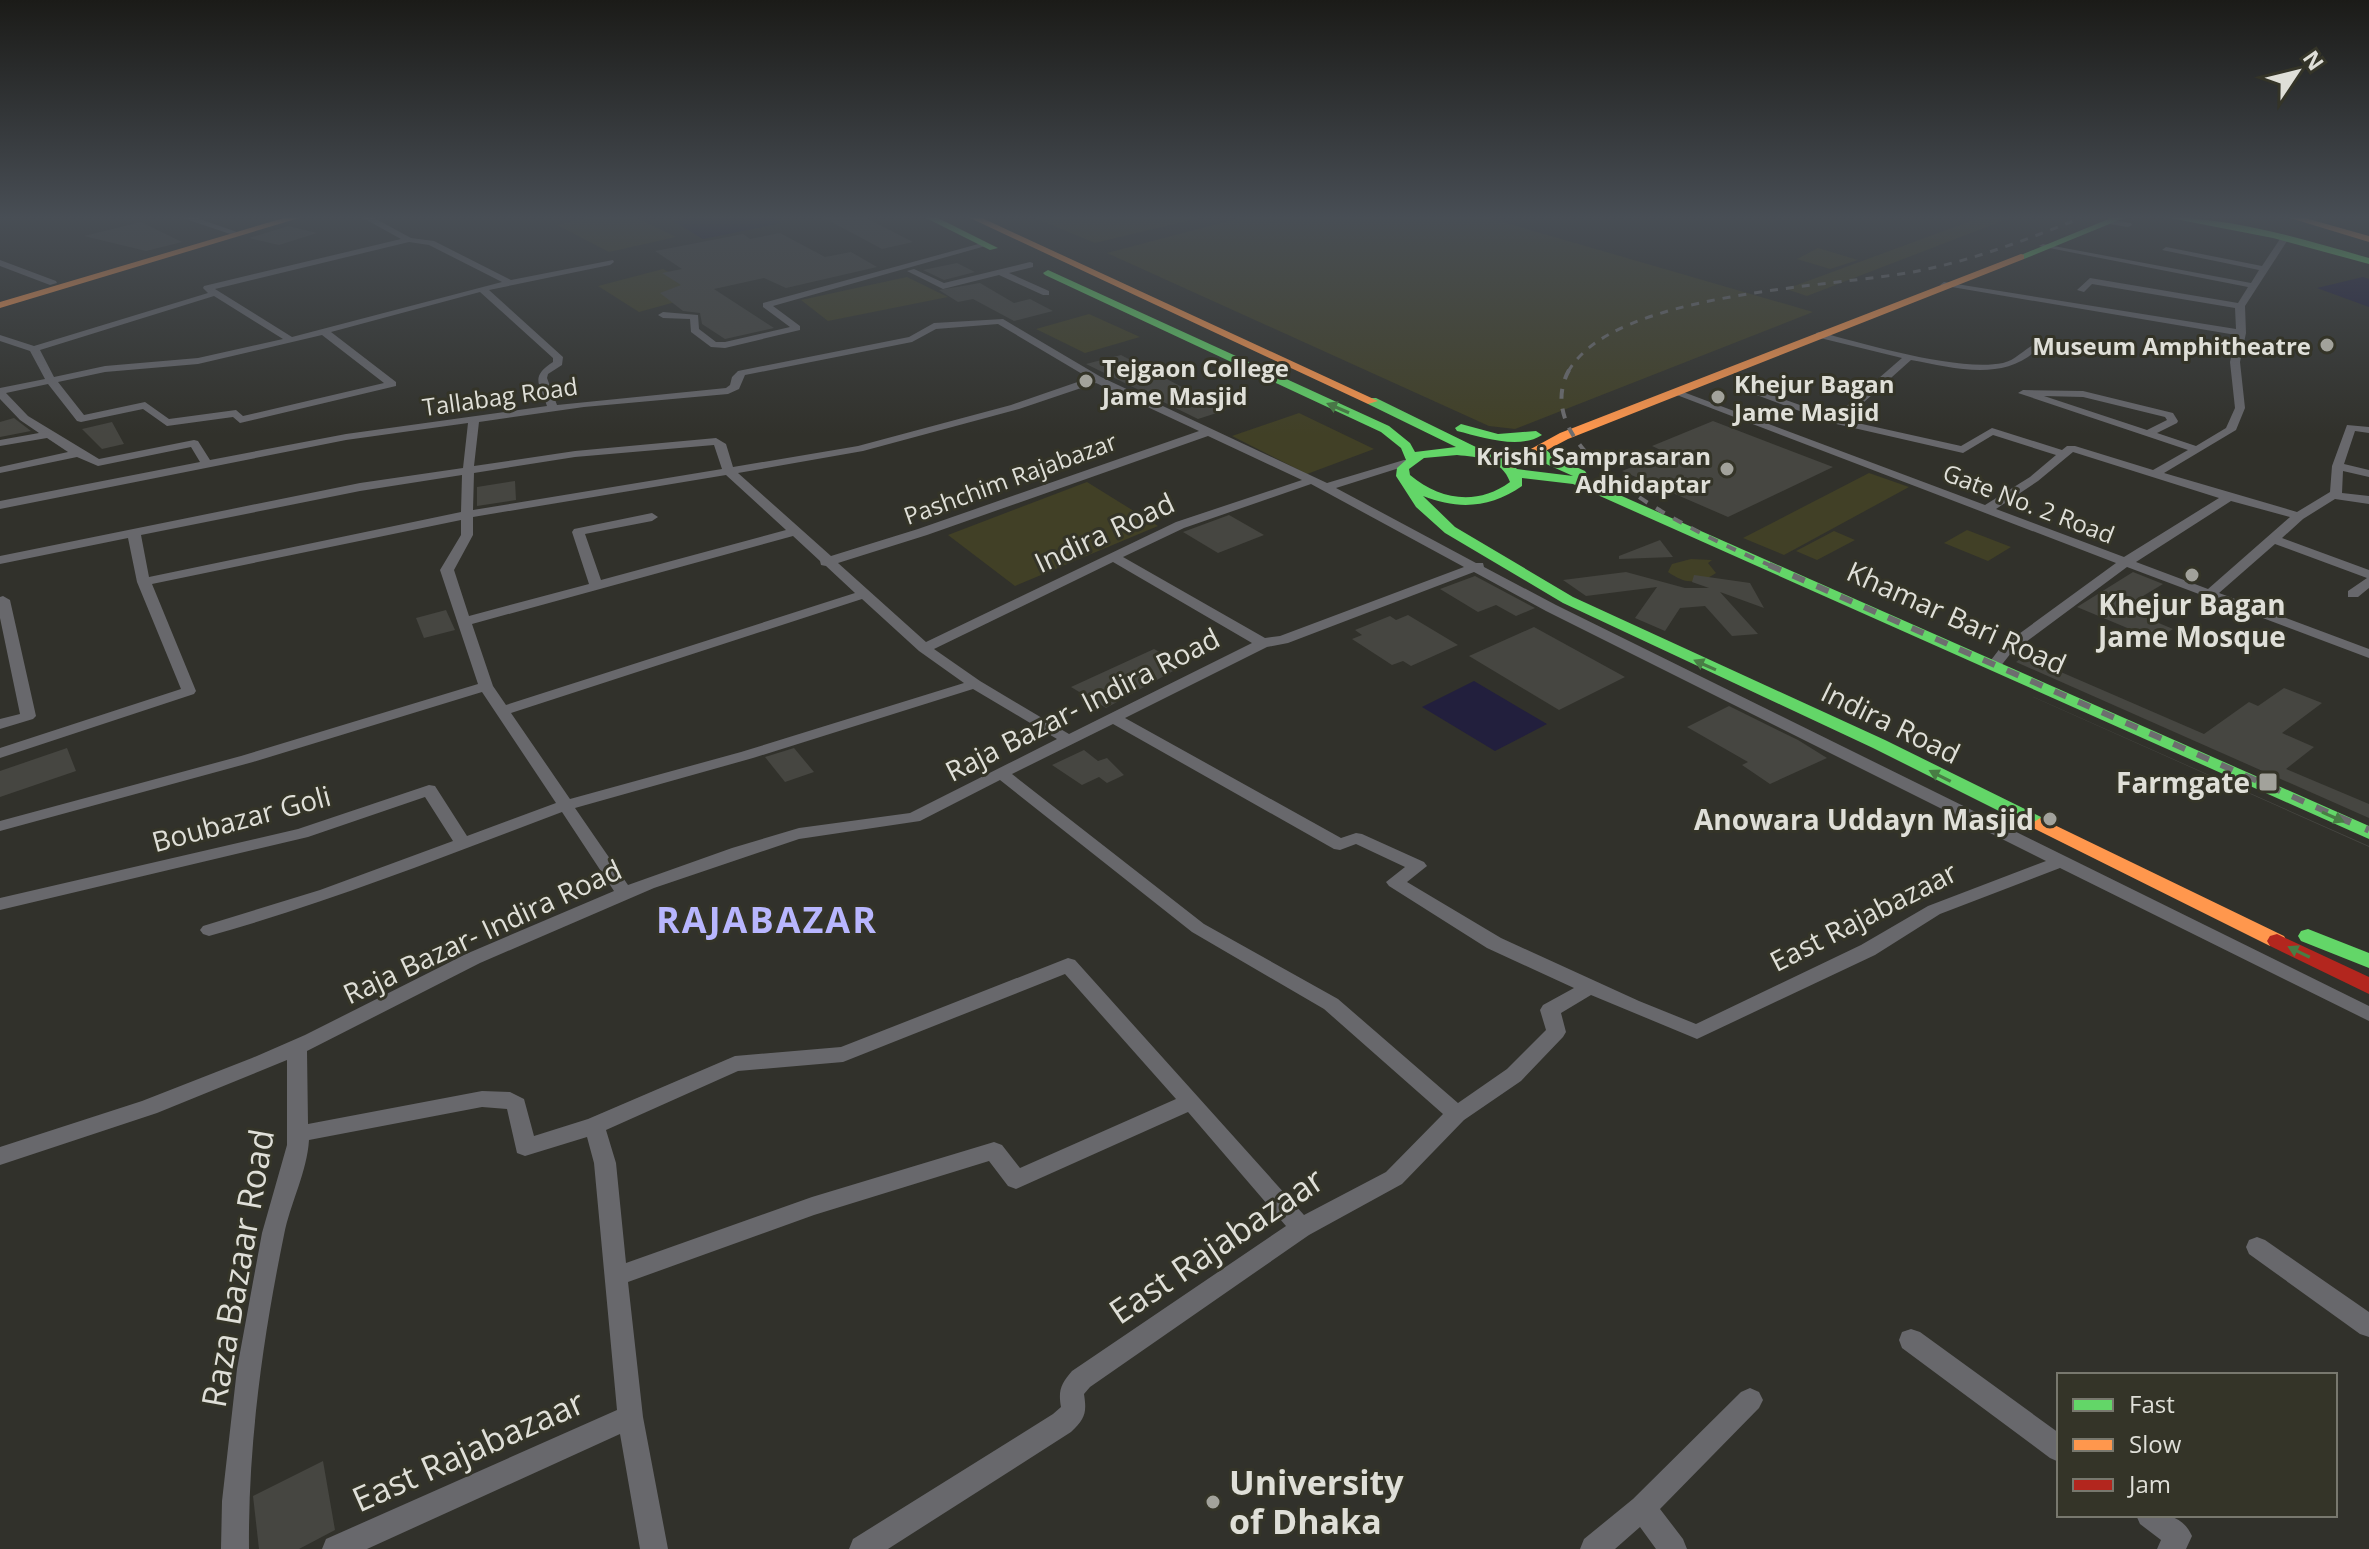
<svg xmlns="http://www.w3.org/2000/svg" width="2369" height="1549" font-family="'Open Sans',sans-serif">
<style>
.green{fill:#414026}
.water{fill:#221f3d}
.building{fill:#464641}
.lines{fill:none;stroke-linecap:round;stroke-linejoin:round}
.street{fill:#68686c;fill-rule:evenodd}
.fast{fill:#63d668;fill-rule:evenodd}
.slow{fill:#ff974d;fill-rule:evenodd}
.jam{fill:#b3261e;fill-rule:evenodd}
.rail-far3{stroke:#6d6d6f;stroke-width:3;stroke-dasharray:8 8;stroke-linecap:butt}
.rail-far2{stroke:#6d6d6f;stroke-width:4;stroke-dasharray:10 10;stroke-linecap:butt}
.rail-far1{stroke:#6d6d6f;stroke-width:6;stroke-dasharray:13 13;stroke-linecap:butt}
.rail{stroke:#6d6d6f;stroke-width:7;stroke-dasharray:16 16;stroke-linecap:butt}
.oneway{fill:#497d45}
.poi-dot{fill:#a2a29b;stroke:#343428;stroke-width:3}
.labels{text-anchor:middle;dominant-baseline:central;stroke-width:6;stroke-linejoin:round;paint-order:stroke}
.far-poi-label{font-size:24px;font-weight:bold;fill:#dfdfd8;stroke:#343428;text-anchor:end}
.far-street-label{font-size:24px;fill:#dfdfd8;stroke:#343428}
.street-label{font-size:28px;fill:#dfdfd8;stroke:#343428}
.poi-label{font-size:28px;font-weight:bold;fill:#dfdfd8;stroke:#343428;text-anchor:end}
.near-street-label{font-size:34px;fill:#dfdfd8;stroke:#343428}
.near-poi-label{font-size:34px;font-weight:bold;fill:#dfdfd8;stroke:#343428;text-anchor:start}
.district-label{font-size:36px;font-weight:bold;letter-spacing:2px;fill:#b8b6fe;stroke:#343428}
</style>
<rect width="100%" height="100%" fill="#31312b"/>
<path class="green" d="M586,218H637L676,237L609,252L557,225Z
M1035,218H1199L1095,243Z
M1240,218H1489L1813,312L1515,429L1489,426L1107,253Z
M1979,218H2010L1807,296L1786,289Z
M1818,248L1858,260L1830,269L1797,259Z
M663,269L708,293L639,312L598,286Z
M907,277L948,297L828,321L801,300Z
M1089,314L1140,337L1085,353L1036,329Z
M1299,413L1374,449L1307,474L1232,436Z
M1869,473L1909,487L1784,555L1743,538Z
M1087,482L1158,526L1015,586L948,535Z
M1967,530L2011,547L1988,561L1944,543Z
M1834,531L1855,540L1817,560L1796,551Z
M1691,559L1712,560L1708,563L1716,573C1698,585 1685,584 1668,572L1672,564Z"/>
<path class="water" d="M687,218H774L782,223L703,239L673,221Z
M2363,277L2369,279V307L2317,288Z
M1474,681L1547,724L1495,751L1422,707Z"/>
<path class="building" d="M824,218H866L913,242L882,249Z
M141,222L182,242L146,251L84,236Z
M288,226L317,233L279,245L249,238Z
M780,233L825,257L851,252L877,267L786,288L764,278L714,289L774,328L725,339L702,324L700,313L683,311L660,293L681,285L662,273L682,269L655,251L743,234L750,239Z
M957,263L975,272L944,280L923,270Z
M980,283L1014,303L1030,299L1053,311L1014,321L973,299L958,302L939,290Z
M1121,355L1226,410L1198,419L1086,364Z
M14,418L31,431L0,437V422Z
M1713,421L1833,467L1728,517L1622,471L1667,453L1652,446Z
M112,422L124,444L102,449L82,429Z
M515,481L516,500L477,506V487Z
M1229,515L1264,535L1218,553L1183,532Z
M1660,540L1673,557L1619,559V556Z
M1626,572L1685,588H1709L1692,582L1694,575L1750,583L1764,608L1720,592L1758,634L1732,636L1705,606L1680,608L1665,631L1635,618L1657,587L1586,596L1563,580Z
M2133,572L2163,584L2123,608L2173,629L2156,640L2077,607Z
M1475,576L1535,608L1516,616L1496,605L1478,612L1440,589Z
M446,610L455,630L424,638L416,618Z
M1408,615L1458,645L1411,666L1403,661L1392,665L1352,639L1362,635L1355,630L1390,616L1396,620Z
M1534,627L1625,677L1559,710L1469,656Z
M1154,649L1184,665L1106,708L1071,687Z
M2024,656L2204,734L2249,702L2258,706L2284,688L2322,703L2282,733L2314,747L2286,769L2369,804V818L2016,662Z
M1993,679L2369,846V847Z
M1729,706L1798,740L1827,758L1770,784L1742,765L1748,762L1687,727Z
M67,748L76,771L0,797V771Z
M794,748L814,772L785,782L765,757Z
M1084,750L1098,761L1107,758L1124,775L1107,783L1099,777L1082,785L1052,765Z
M323,1461L335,1530L299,1549H259L253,1496Z"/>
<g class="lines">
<path class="street" d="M183,218H197L237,232L230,234Z
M363,218H374L411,238L434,241L511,280L613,260L614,262L610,265L489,290L563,357L562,365L548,374L547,378L557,405L726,388L730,385L732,377L738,371L909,337L934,323L1003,319L1101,377L1327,483L1404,460H1412V464L1336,488L1476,563H1483L1484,567L1556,605L2369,1006V1021L2060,868L1940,914L1875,955L1697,1039L1591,995L1561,1013L1566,1032L1563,1037L1521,1081L1464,1120L1402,1184L1309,1235L1090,1387L1084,1394C1087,1413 1085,1419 1071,1432L888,1549H849L853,1539L1053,1414L1061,1407C1058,1390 1061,1384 1072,1371L1286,1226L1188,1112L1016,1189L1008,1186L989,1161L814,1215L628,1282L643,1417L668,1549H640L620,1434L367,1549H322L326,1539L617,1410L594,1163L587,1137L525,1156L517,1153L507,1109L482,1107L309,1140C307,1172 290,1204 284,1235C263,1337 248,1444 249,1549H221L222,1501L237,1369L262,1233L287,1145V1060L157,1113L0,1165V1147L142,1101L252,1058L305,1035L466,954L614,891L562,812C445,856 330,902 209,936L203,934L200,930L203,926L320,890L453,841L425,797L308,837L0,910V898L298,829L429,785L435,786L467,836L556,803L482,692L253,762L0,831V821L241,756L478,684L440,570L461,535V520L152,584L196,691L194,694L0,758V748L181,689L137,582L128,538L0,564V556L360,483L463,468L468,423L346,440L0,509V501L200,462L191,447L98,466L77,457L0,473V467L68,452L47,438L0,446V440L39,433L20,420L0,399V388L45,379L30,351L0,341V335L34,346L208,293L203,288L204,286L401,239ZM409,242L429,245L502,282L292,337L215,289ZM480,292L553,358V362C530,377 539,383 547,406L346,434L210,460L198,441L194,440L99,459L28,416L6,393L48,384L77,421L81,422L143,409L167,426L233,417L240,423L396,386V382L331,332ZM214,296L283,339L198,358L105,366L54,377L40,350ZM998,324L1089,378L1011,405L858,446L733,467L726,444L716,438L575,451L474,466L479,422L584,407L728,394L739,389L745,375L912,342L936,329ZM322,335L384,383L243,416L236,410L169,419L145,402L84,415L58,382L105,372L198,364ZM1096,383L1199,431L918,529L831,556L738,473L863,451L1019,409ZM1208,436L1302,480L1176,522L926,642L838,563L927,535ZM714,445L722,469L473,510L474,473L575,457ZM462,475L461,512L149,577L141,535L360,491ZM726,475L786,530L601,580L585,534L652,521L658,517L652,513L574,529L572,532L589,584L469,616L454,570L473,535V517ZM1311,484L1464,567L1280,636L1265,638L1123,557L1184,528ZM793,536L820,561L821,565L826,566L855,593L506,705L493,686L472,624ZM1113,562L1252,643L1069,734L980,681L934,649ZM1474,572L1546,611L2046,861L1928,906L1861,945L1696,1024L1639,1001L1501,938L1407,882L1427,866L1424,862L1362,834L1356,833L1341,838L1125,718L1267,647L1288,643ZM862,599L919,651L964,683L741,752L570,799L511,713ZM973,689L1057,739L910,813L799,828L732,848L628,885L575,808L753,758ZM1113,724L1334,849L1340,850L1356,844L1405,867L1386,882L1389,886L1487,948L1574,988L1543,1005L1540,1010L1546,1030L1507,1069L1458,1103L1338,999L1204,924L1012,774ZM1000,780L1192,932L1324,1009L1443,1114L1386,1172L1304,1215L1075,960L1068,958L841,1047L735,1056L588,1119L534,1136L524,1099L510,1092L482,1091L308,1124L307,1051L480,963L654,888L799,839L920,821ZM1065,974L1176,1099L1020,1168L1002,1145L994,1142L812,1197L626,1263L616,1163L606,1130L738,1071L843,1062Z
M2112,220L2131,223L2132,225L2128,227L2109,224Z
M2282,236L2289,238L2245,306L2246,333L2240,362L2245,408L2236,430L2164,473L2297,512L2330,492L2332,466L2347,425L2369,427V433L2355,431L2344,464L2369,470V477L2343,471L2342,493L2369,496V504L2335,499L2303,519L2282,538L2369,570V588L2358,597H2348V591L2367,578L2275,544L2219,593L2369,649V658L2127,567L2011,653L2000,667H1990L1988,664L2001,647L2116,563L1669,392L1678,390L1985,505L2030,477L2056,455L1993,435L1963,453L1832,423L1754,394L1763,392L1834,417L1902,358L1816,337V333L1819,332C1866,344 1958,372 2003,363C2016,360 2024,349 2035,344L2040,347C2005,383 1955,368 1911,360L1844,420L1961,446L1992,428L2062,450L2067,446H2075L2153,470L2188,450L2018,393L2023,390L2083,391L2173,413L2178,421L2177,423L2157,433L2196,446L2226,428L2235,408L2230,362L2236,335L1940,285L1944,282L2236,329L2235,308L2092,284L2084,292L2077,290L2090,278L2238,303L2248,287L2039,246L2043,244L2251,283L2259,270L2162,250L2166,247L2262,266ZM2044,396L2083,397L2165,417L2167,420L2147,430ZM2073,452L2219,498L2124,557L1996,509L2038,481ZM2231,501L2290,517L2208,589L2136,562Z
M982,243L989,245L773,306L800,326V330L725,348L711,347L691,332L690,319L663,318L658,315L663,312L698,315L699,329L716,342H725L790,327L763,307V303Z
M0,260L56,281L57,283L50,285L0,266Z
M1030,262L1033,263V267L1009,273L1049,291V295H1043L999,275L943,289L907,271L914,269L944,283Z
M3,596L10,600L36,716L33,719L0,729V719L20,714L0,618V597Z
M2257,1237L2265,1240L2369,1312V1337L2360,1334L2249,1254L2246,1247L2249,1240Z
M1911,1329L1920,1332L2059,1433V1462L2050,1458L1902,1348L1899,1340L1902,1332Z
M1750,1388L1759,1392L1763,1400L1759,1408L1660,1509L1683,1539L1687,1549H1656L1640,1527L1615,1549H1580L1584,1539L1633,1499L1741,1392Z
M2136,1515C2158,1515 2181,1511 2192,1536L2186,1549H2157L2161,1540L2140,1524Z"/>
<path class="fast" d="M926,218H938L998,248L990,250Z
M2111,218H2124L2024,259L2016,257Z
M2170,218C2237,218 2304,240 2369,258V264L2273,238Z
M1048,270L1389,426L1410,443L1415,452L1456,447L1368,404V398H1376L1482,450L1506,459L1517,469L1573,476L1544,463L1532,449L1542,446L1554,457L1585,471L1587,474L1581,478L2369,826V839L1573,484L1522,478V486C1491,508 1458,510 1423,496L1455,527L1573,597L1885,740L2047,820L2049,824L2047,828H2033L1873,748L1563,603L1445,533L1416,507L1396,476L1397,468L1406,460L1401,448L1381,432L1045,275L1043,273ZM1457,455C1478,457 1502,459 1510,482C1477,506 1440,500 1410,475L1409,469L1424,458Z
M1461,424L1498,434L1536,431L1542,435C1519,450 1482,437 1457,431L1455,428Z
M2308,929L2369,953V968L2301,941L2298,936L2301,931Z"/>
<path class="slow" d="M284,218H299L0,308V302Z
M970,218H982L1378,401L1368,404Z
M2290,218H2305L2369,236V242Z
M2021,254L2024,255V259L1568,439L1513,468L1502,465L1560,433Z
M2040,818L2284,936L2287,941L2284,946H2270L2033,828L2031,824Z"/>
<path class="jam" d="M2277,934L2369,977V994L2270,946L2267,941L2270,936Z"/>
<path class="rail-far3" d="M1568,372C1613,291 1831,288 1918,271C1974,260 2028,239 2081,218"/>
<path class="rail-far2" d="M1569,370C1521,458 1716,542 1774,567"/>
<path class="rail-far1" d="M1769,565L2341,818"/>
<path class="rail" d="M2336,816L2369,830"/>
</g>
<defs><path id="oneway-solid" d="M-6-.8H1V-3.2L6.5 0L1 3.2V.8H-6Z" transform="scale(2)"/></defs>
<g class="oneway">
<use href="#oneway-solid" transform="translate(1338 408) rotate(-157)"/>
<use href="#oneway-solid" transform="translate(1705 665) rotate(-156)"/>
<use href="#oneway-solid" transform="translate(1940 776) rotate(-153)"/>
<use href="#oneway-solid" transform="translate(2333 817) rotate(24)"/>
<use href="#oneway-solid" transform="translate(2299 952) rotate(-154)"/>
</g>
<linearGradient id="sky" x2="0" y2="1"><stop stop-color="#1b1b18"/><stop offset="0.5" stop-color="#484e55"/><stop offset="1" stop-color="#484e55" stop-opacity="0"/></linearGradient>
<rect width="2369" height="435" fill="url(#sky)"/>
<g class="poi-dot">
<circle cx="2327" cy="345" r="8"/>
<circle cx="1086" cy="381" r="8"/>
<circle cx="1718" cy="397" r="8"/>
<circle cx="1727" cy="469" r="8"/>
<circle cx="2192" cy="575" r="8"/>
<rect x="2258" y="772" width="20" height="20" rx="4"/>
<circle cx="2050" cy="819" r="8"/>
<circle cx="1213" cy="1502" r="8"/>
</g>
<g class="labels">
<g class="far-poi-label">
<text x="2311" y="345">Museum Amphitheatre</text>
<text x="1102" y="367" text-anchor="start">Tejgaon College<tspan x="1102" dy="28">Jame Masjid</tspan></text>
<text x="1734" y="383" text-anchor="start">Khejur Bagan<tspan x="1734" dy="28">Jame Masjid</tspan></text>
<text x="1711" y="455">Krishi Samprasaran<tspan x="1711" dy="28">Adhidaptar</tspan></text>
</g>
<g class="far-street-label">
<text transform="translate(500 396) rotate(-8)">Tallabag Road</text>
<text transform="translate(1010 478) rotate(-20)">Pashchim Rajabazar</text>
<text transform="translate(2029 503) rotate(21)">Gate No. 2 Road</text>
</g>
<g class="street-label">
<text transform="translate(1104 532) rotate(-25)">Indira Road</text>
<text transform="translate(1957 617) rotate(24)">Khamar Bari Road</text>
<text transform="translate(1082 704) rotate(-27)">Raja Bazar- Indira Road</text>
<text transform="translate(1891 722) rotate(26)">Indira Road</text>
<text transform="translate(241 818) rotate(-15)">Boubazar Goli</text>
<text transform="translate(1863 916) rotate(-27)">East Rajabazaar</text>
<text transform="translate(482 931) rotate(-25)">Raja Bazar- Indira Road</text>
</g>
<g class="poi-label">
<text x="2192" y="604" text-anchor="middle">Khejur Bagan<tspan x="2192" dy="32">Jame Mosque</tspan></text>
<text x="2250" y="782">Farmgate</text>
<text x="2034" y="819">Anowara Uddayn Masjid</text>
</g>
<g class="near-street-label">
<text transform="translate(1216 1245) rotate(-34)">East Rajabazaar</text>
<text transform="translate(237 1268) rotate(-80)">Raza Bazaar Road</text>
<text transform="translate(468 1450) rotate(-24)">East Rajabazaar</text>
</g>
<g class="near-poi-label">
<text x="1229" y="1482">University<tspan x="1229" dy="39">of Dhaka</tspan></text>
</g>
<g class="district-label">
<text x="767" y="919">RAJABAZAR</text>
</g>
</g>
<rect x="2057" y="1373" width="280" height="144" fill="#343428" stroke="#78786e" stroke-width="2"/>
<rect x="2073" y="1399" width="40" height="12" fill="#63d668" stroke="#78786e" stroke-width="2"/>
<text x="2129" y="1413" font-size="24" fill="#dfdfd8">Fast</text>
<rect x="2073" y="1439" width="40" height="12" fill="#ff974d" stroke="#78786e" stroke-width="2"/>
<text x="2129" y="1453" font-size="24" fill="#dfdfd8">Slow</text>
<rect x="2073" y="1479" width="40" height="12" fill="#b3261e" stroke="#78786e" stroke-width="2"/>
<text x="2129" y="1493" font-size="24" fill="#dfdfd8">Jam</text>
<g transform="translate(2297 72) rotate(55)" stroke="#343428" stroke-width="6" paint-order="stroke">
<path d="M0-6L14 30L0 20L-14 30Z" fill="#dfdfd8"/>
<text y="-12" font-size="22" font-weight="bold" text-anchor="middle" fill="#dfdfd8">N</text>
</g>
</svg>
